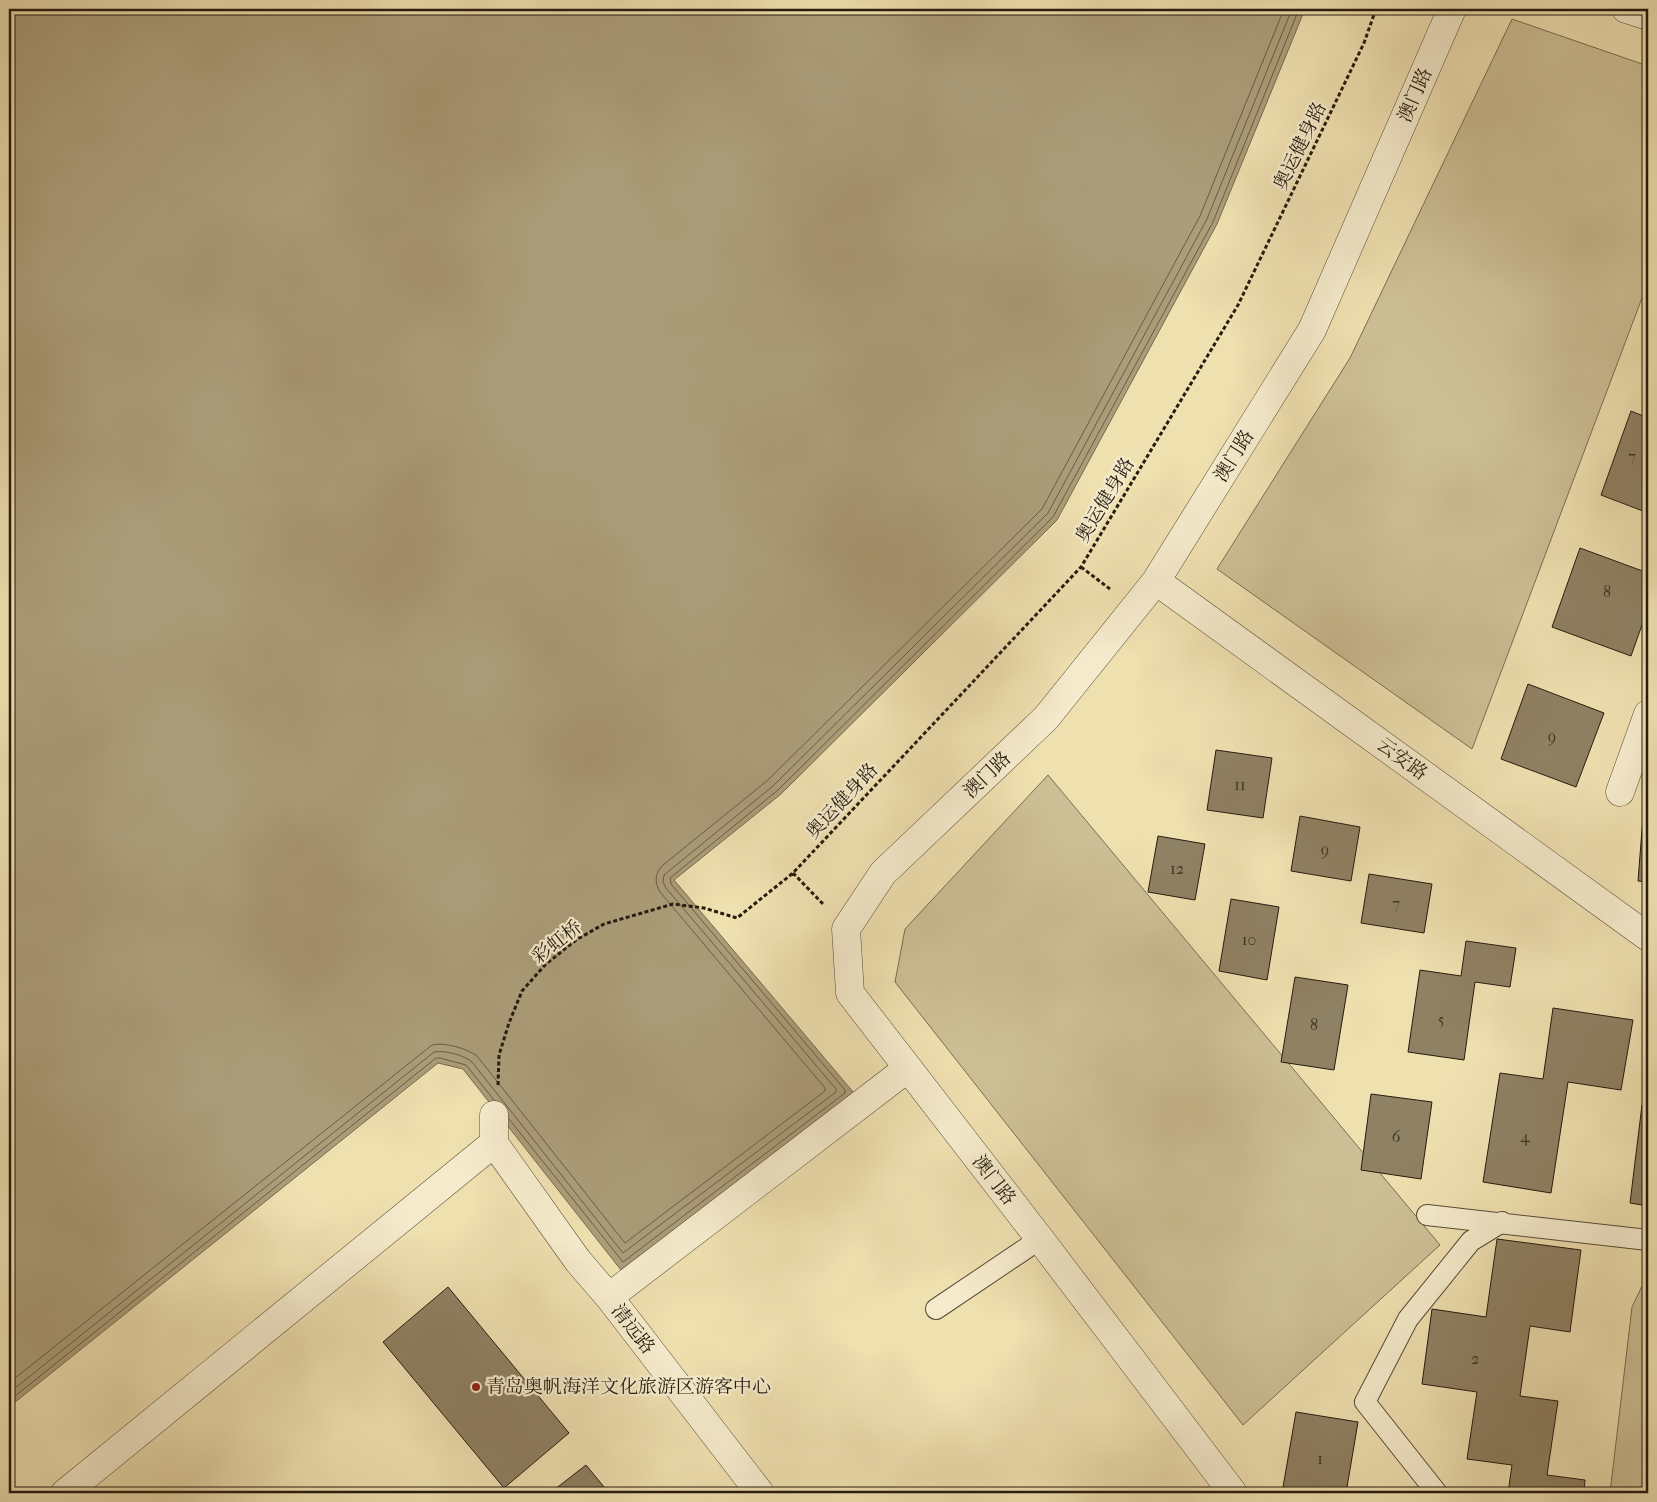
<svg xmlns="http://www.w3.org/2000/svg" width="1657" height="1502" font-family="'IM FELL French Canon','Noto Serif SC',serif">
<style>
.green{fill:#cdbf95;stroke:#7a6d52}
.water{fill:#ab9d79;stroke:#76694f}
.lines{fill:none;stroke-linecap:round;stroke-linejoin:round}
.shore{stroke:#685c44;stroke-width:1}
.building{fill:#8f8163;stroke:#261b0f}
.lane-casing{stroke:#584c37;stroke-width:22}
.street-casing{stroke:#584c37;stroke-width:29}
.path{stroke:#261b0f;stroke-width:3;stroke-dasharray:4 2.5;stroke-linecap:butt}
.lane{stroke:#f5ebcc;stroke-width:20}
.street{stroke:#f5ebcc;stroke-width:28}
.poi-dot{fill:#8f2418;stroke:#f5ebcc;stroke-width:2}
.labels{text-anchor:middle;dominant-baseline:central;stroke-width:4.5;stroke-linejoin:round;paint-order:stroke}
.number-label{font-size:16px;fill:#403424}
.street-label{font-size:19px;fill:#261b0f;stroke:#f5ebcc}
.poi-label{font-size:19px;fill:#261b0f;stroke:#f5ebcc;text-anchor:start}
</style>
<rect width="100%" height="100%" fill="#efe0b0"/>
<filter id="stains"><feTurbulence type="fractalNoise" baseFrequency=".004" numOctaves="4"/><feColorMatrix values="0 0 0 0 .2 0 0 0 0 .09 0 0 0 0 .02 0 0 0 .5 -.17"/></filter>
<radialGradient id="worn" r=".72"><stop offset=".6" stop-color="#630" stop-opacity="0"/><stop offset="1" stop-color="#630" stop-opacity=".3"/></radialGradient>
<path class="green" d="M1512,19L1648,66V282L1472,749L1217,569L1350,358Z
M1048,775L1440,1245L1243,1425L895,982L905,929Z
M1648,1281V1493H1610L1632,1307L1642,1286Z"/>
<path class="water" d="M9,9H1305L1217,224L1057,520L781,794L674,880L854,1093L621,1270L463,1069L438,1063L9,1407Z"/>
<g class="lines">
<path class="shore" d="M509,1119L623,1262L845,1093V1090L671,884L670,878L778,790L1053,517L1213,222L1299,9
M9,1383L432,1045C444,1042 466,1048 477,1056L625,1243L825,1091V1088L660,892C654,882 655,873 663,865L768,780L1042,509L1200,216L1284,9
M9,1393L434,1052C445,1050 464,1055 472,1062L623,1253L836,1092V1089L666,888L663,882L664,875L773,786L1048,513L1207,219L1292,9
M9,1401L436,1058H440L466,1065L494,1100"/>
</g>
<path class="building" d="M1631,411L1648,418V513L1601,495Z
M1580,548L1648,573V608L1631,656L1552,627Z
M1528,684L1604,713L1576,787L1501,759Z
M1216,750L1272,758L1263,818L1207,810Z
M1645,791L1648,792V882L1638,881Z
M1300,816L1360,827L1351,881L1291,871Z
M1158,836L1205,844L1195,900L1148,892Z
M1369,874L1432,884L1424,933L1361,923Z
M1231,899L1279,907L1267,980L1219,971Z
M1466,941L1516,948L1510,987L1475,982L1464,1060L1408,1052L1420,970L1461,976Z
M1295,977L1348,985L1334,1070L1281,1062Z
M1553,1008L1633,1020L1621,1090L1568,1082L1551,1193L1483,1182L1500,1073L1543,1079Z
M1371,1094L1432,1102L1421,1179L1361,1170Z
M1642,1105L1648,1106V1206L1630,1203Z
M1497,1239L1581,1250L1570,1332L1530,1326L1520,1396L1558,1401L1547,1475L1585,1480L1584,1493H1508L1512,1465L1467,1459L1477,1392L1422,1384L1432,1309L1486,1317Z
M448,1287L569,1433L504,1488L383,1342Z
M1296,1412L1358,1422L1346,1493H1282Z
M586,1465L609,1493H550Z"/>
<g class="lines">
<g class="lane-casing">
<path id="lane" d="M1427,1215L1648,1240
M936,1309L1040,1239
M1437,1493L1365,1402L1408,1319L1471,1241L1502,1222"/>
</g>
<g class="street-casing">
<path id="street" d="M1626,9L1648,16
M1156,581L1648,937
M1620,792L1648,714
M494,1143L578,1261L609,1297L760,1493
M609,1297L908,1068
M65,1493L494,1143V1115
M1233,1493L1040,1239L850,993L846,929L883,873L1046,718L1156,581L1312,330L1452,9"/>
</g>
<path class="path" d="M1081,567L1110,589
M793,873L824,905
M498,1085L499,1055L509,1023L522,991L545,965L576,940L604,924L673,904L704,908L737,918L793,873L1081,567L1238,305L1364,43L1376,9"/>
<use href="#lane" class="lane"/>
<use href="#street" class="street"/>
</g>
<circle class="poi-dot" cx="476" cy="1387" r="5"/>
<g class="labels">
<g class="number-label">
<text x="1632" y="456">7</text>
<text x="1607" y="591">8</text>
<text x="1552" y="736">9</text>
<text x="1240" y="784">11</text>
<text x="1325" y="849">9</text>
<text x="1177" y="868">12</text>
<text x="1396" y="903">7</text>
<text x="1249" y="939">10</text>
<text x="1441" y="1019">5</text>
<text x="1314" y="1024">8</text>
<text x="1396" y="1136">6</text>
<text x="1525" y="1136">4</text>
<text x="1475" y="1358">2</text>
<text x="1320" y="1458">1</text>
</g>
<g class="street-label">
<text transform="translate(1415 95) rotate(-66)">澳门路</text>
<text transform="translate(1300 146) rotate(-64)">奥运健身路</text>
<text transform="translate(1234 456) rotate(-58)">澳门路</text>
<text transform="translate(1105 500) rotate(-59)">奥运健身路</text>
<text transform="translate(1402 759) rotate(36)">云安路</text>
<text transform="translate(987 775) rotate(-44)">澳门路</text>
<text transform="translate(842 801) rotate(-47)">奥运健身路</text>
<text transform="translate(557 942) rotate(-38)">彩虹桥</text>
<text transform="translate(994 1180) rotate(52)">澳门路</text>
<text transform="translate(633 1329) rotate(52)">清远路</text>
</g>
<g class="poi-label">
<text x="486" y="1387">青岛奥帆海洋文化旅游区游客中心</text>
</g>
</g>
<rect width="1657" height="1502" fill="none" stroke="#efe0b0" stroke-width="30"/>
<rect x="10" y="10" width="1637" height="1482" fill="none" stroke="#261b0f" stroke-width="2.5"/>
<rect x="15" y="15" width="1627" height="1472" fill="none" stroke="#261b0f"/>
<rect width="100%" height="100%" filter="url(#stains)"/>
<rect width="100%" height="100%" fill="url(#worn)"/>
</svg>
